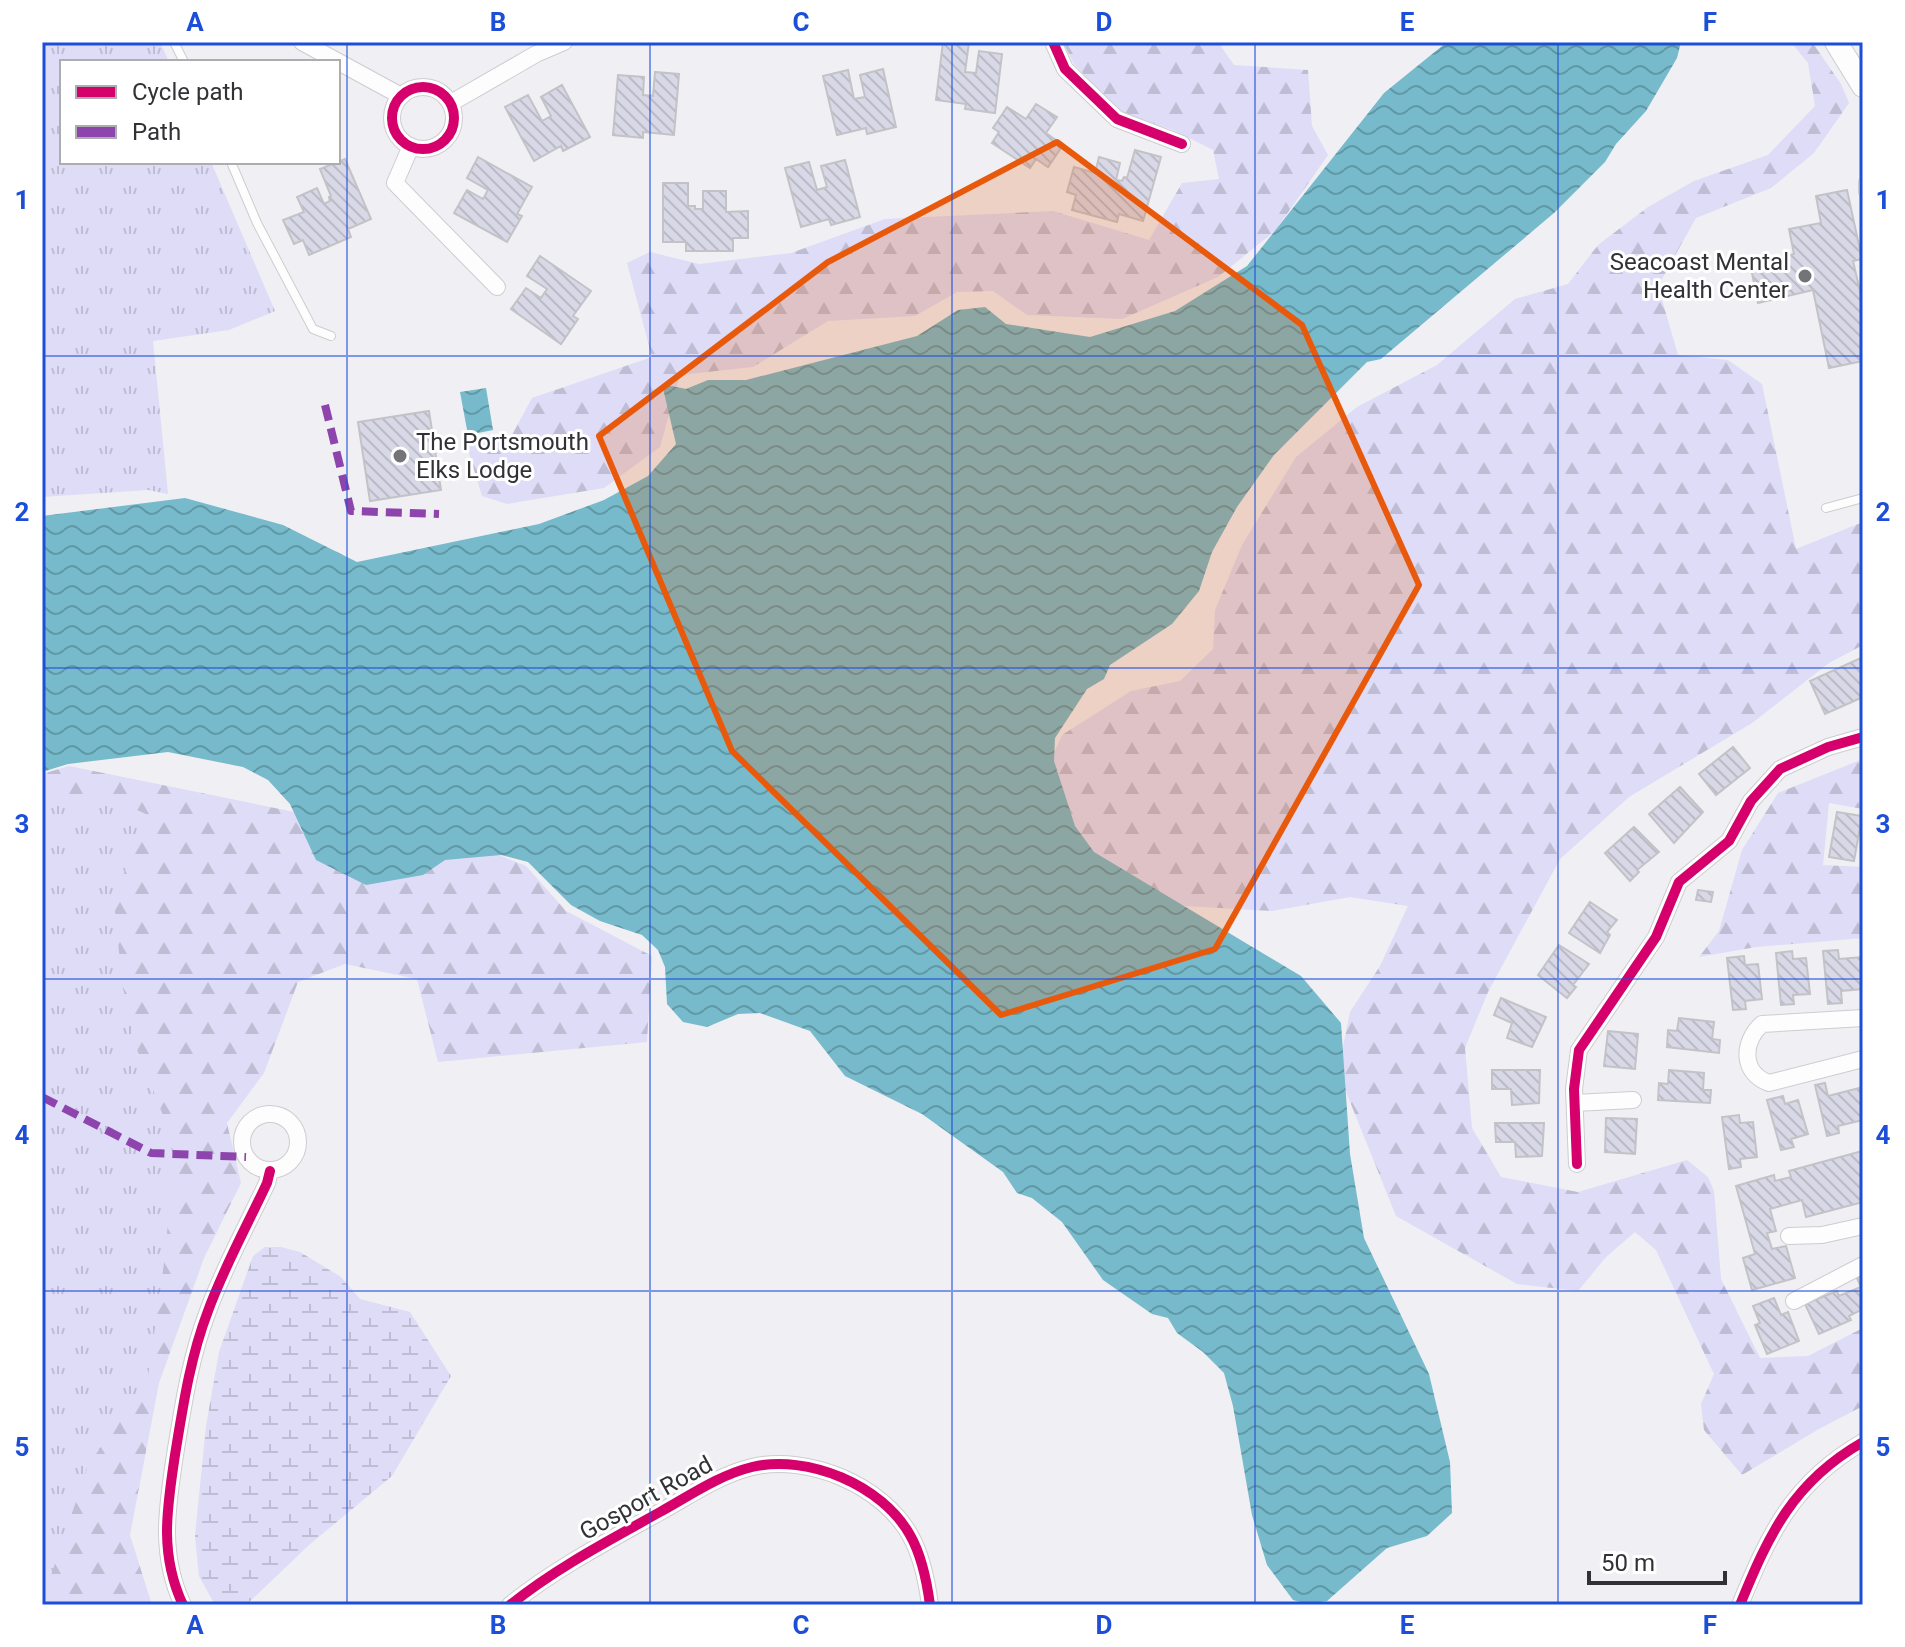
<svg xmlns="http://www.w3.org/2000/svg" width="1905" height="1647" font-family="Roboto,sans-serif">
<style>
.forest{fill:url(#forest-firs)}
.wetland{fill:url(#wetland-marsh)}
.park{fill:url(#park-tufts)}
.water{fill:url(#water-waves)}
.building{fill:url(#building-back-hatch);stroke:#c3c3c7;stroke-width:2}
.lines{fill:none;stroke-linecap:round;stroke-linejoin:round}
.lane-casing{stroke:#cdcdd1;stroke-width:10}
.street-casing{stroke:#cdcdd1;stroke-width:18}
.secondary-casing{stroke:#cdcdd1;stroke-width:24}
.lane{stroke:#fdfdfd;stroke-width:8}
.street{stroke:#fdfdfd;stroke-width:16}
.secondary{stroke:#fdfdfd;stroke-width:22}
.quiet{stroke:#8e44ad;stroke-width:8;stroke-dasharray:16 8;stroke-linecap:butt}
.cycleway-casing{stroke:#fff;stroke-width:15}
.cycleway{stroke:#d6006c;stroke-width:10}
.marked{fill:#e8590c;fill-opacity:0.2;stroke:#e8590c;stroke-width:6;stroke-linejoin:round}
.grid{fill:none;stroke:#1d4ed8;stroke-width:2;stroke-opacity:0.55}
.poi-dot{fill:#747478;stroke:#fff;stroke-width:3}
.labels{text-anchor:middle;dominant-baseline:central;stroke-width:6;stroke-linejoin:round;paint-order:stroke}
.poi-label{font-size:24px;fill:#323136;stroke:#fff;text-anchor:end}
.street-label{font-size:24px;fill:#323136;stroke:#fff}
.neatline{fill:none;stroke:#1d4ed8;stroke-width:3}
.grid-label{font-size:26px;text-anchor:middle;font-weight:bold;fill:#1d4ed8}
</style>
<defs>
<pattern id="forest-firs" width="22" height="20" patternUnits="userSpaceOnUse" patternTransform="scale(2)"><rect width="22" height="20" fill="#dedcf6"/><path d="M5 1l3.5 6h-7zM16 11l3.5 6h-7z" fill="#bfbdd4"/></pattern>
<pattern id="wetland-marsh" width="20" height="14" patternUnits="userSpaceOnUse" patternTransform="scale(2)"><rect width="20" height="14" fill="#dedcf6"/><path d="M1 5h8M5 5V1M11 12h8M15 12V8" fill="none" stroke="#bfbdd4"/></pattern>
<pattern id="park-tufts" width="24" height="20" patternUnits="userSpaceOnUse" patternTransform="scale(2)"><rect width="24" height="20" fill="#dedcf6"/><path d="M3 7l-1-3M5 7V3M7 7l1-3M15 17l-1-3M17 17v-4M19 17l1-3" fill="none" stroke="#bfbdd4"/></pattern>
<pattern id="water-waves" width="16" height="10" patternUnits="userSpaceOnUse" patternTransform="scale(2)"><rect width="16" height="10" fill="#76bacb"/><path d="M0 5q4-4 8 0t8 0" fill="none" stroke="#6198a6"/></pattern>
<pattern id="building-back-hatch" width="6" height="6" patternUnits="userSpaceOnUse" patternTransform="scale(2)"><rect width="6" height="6" fill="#d9d8e7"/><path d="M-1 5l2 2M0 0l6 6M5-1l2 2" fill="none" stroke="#bbbac7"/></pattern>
</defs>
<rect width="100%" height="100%" fill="#efeff4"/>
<path class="forest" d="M1063,42H1218L1234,65L1308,70L1312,126L1328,155L1275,231L1218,277L1122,319L1027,315L993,291L957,292L915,316L828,321L753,367L680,375L660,447L604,488L507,504L482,496L465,440L512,435L532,398L652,357L627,263L650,252L699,264L791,253L885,219L1053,211L1149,240L1182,183L1219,179L1213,150L1173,130L1120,112L1074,64Z
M1791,42H1812L1841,84L1849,103L1814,153L1771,188L1696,218L1658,286L1678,355L1728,360L1762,384L1796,549L1863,522V645L1829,663L1752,723L1629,797L1560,859L1488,992L1465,1048L1472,1128L1501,1177L1578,1192L1687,1160L1708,1177L1714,1191L1721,1279L1760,1358L1808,1356L1863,1328V1406L1817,1430L1742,1475L1704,1430L1701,1404L1714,1374L1656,1250L1635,1232L1606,1257L1578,1291L1517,1284L1396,1216L1338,1072L1350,1012L1380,966L1408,906L1350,897L1272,911L1185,906L1098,870L1045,773L1062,735L1131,691L1180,681L1213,649L1215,610L1242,545L1296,457L1357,407L1437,365L1515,299L1568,284L1598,245L1648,207L1694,181L1768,155L1815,106L1808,63Z
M1863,759V809L1829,803L1823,865L1863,867V938L1756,947L1699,957L1719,931L1742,850L1778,793Z
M69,766L491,852L526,866L566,911L652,956L647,1042L438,1062L417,979L345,964L298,982L264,1073L227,1123L241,1183L204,1258L159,1383L130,1535L152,1605H42V774Z"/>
<path class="wetland" d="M265,1247H281L300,1252L341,1277L360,1299L410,1312L451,1376L392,1476L309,1545L246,1605H215L199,1576L195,1536L206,1426L219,1352L253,1256Z"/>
<path class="park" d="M42,42H160L169,62H62V162H211L275,311L229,330L153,341L168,494L148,490L42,497Z
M42,786L78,797L115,800L148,815L137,834L118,893L115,911L122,983L136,1047L166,1123L174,1155L165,1256L148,1377L88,1466L42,1602Z"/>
<path class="water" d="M1447,42H1681L1677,58L1646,111L1616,144L1605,162L1554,213L1381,359L1367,362L1274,455L1237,507L1212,552L1199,591L1172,624L1110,665L1104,679L1087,689L1055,738L1054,761L1075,826L1094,852L1301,976L1341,1023L1350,1154L1364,1238L1429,1374L1450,1462L1452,1513L1427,1536L1387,1548L1327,1601L1307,1604L1293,1600L1267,1565L1252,1515L1233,1406L1224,1373L1203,1352L1177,1333L1168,1318L1152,1314L1103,1280L1062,1222L1032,1198L1017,1193L1003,1172L922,1114L845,1076L810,1031L760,1013L738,1014L707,1027L683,1022L667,1004L665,967L658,950L642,935L600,921L571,905L528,862L501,855L445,860L423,875L366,885L316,860L290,804L268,780L243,767L168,752L68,764L42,772V516L185,498L283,525L357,562L539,524L604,500L648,476L676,444L662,384L686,389L708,380H746L917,336L958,310L985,307L1006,324L1090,337L1175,311L1247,266L1384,93Z
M486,388L493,430L468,435L460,392Z"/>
<path class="building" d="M943,42H969L965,72L976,73L979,51L1002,54L995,113L965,109L966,104L936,100Z
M883,69L896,127L867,134L866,128L837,135L823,76L848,70L854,99L865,97L860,75Z
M655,72L679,74L674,135L643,132V138L613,135L618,75L644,77L643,95L653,96Z
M562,85L590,137L563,151L561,146L534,161L505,107L528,95L542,121L551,116L541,97Z
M1036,104L1057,117L1046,133L1063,145L1048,167L1036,159L1030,168L992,143L999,132L993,128L1007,107L1026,119Z
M1135,150L1161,157L1143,221L1119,214L1117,222L1072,210L1076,195L1067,192L1074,167L1095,173L1099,157L1120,163L1116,180L1122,181L1124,177L1127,178Z
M478,157L532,187L517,214L522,216L507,242L454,213L467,190L483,199L488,190L467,178Z
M345,159L371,219L348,229L351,237L309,255L303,240L294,244L283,220L304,212L297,197L317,188L324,204L330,201L329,197L331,196L320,169Z
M845,160L860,217L831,225L829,219L801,227L785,168L809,162L817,190L827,187L821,166Z
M663,183H688V206H695V209H703V191H726V212L748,211V238H733V251H686V242H663Z
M1847,190L1862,259L1853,261L1863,304V361L1829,368L1813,290L1758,303L1750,263L1794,254L1789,229L1821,223L1816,196Z
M540,256L591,291L573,316L578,319L561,344L511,309L526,288L541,298L547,289L527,276Z
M429,411L441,490L370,501L358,422Z
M1863,657V697L1825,714L1810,681Z
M1733,747L1750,768L1716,795L1699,774Z
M1680,787L1703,812L1674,843L1649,814Z
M1837,812L1862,816L1854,861L1829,857Z
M1634,827L1659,852L1637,870L1639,872L1630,881L1605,853Z
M1698,890L1713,892L1711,902L1696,900Z
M1590,902L1617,920L1607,932L1610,935L1600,953L1569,933Z
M1559,945L1589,964L1573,985L1576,987L1567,998L1538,975Z
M1838,950L1839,959L1863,957V989L1841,991L1842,1003L1828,1004L1823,951Z
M1792,951L1793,959L1806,958L1810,994L1793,995L1794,1004L1781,1005L1776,953Z
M1744,956L1745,965L1758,964L1762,999L1745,1001L1746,1009L1733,1010L1727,958Z
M1501,998L1546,1017L1532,1047L1507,1038L1512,1023L1494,1015Z
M1679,1018L1714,1022L1712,1039L1720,1040L1719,1053L1667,1047L1668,1030L1677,1031Z
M1608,1031L1638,1034L1635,1069L1604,1066Z
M1492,1070H1540L1539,1103L1512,1105L1511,1089H1492Z
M1669,1070L1704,1073L1703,1090H1711L1710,1103L1658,1100L1659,1083L1668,1084Z
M1825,1083L1828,1096L1863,1087V1120L1838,1126L1839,1133L1827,1136L1815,1085Z
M1783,1096L1785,1104L1798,1100L1808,1134L1791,1139L1794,1147L1781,1150L1767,1100Z
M1739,1115L1740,1123L1753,1122L1757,1157L1740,1159L1741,1167L1729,1169L1722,1117Z
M1606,1118L1637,1119L1635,1154L1605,1152Z
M1495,1123H1544L1542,1156L1516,1157L1515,1142H1496Z
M1862,1151L1863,1202L1806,1217L1802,1200L1770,1209L1776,1231L1767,1233L1772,1249L1786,1246L1795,1278L1752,1290L1743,1258L1755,1254L1736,1186L1774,1175L1775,1181L1791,1177L1789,1171Z
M1863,1275V1309L1849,1316L1851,1320L1819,1334L1805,1304L1837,1291L1839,1296L1861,1287L1857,1278Z
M1774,1298L1781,1315L1788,1312L1799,1341L1767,1354L1755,1325L1760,1323L1753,1306Z"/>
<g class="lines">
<g class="lane-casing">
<path id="lane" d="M174,42L184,62
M231,162L257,223L313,329L331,336
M1863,182V192
M1826,508L1863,498"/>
</g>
<g class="street-casing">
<path id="street" d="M302,42L401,96
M1053,42L1065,69L1117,119L1182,144
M392 118a31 31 0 1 1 62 0a31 31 0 1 1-62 0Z
M451,103L536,54L564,42
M411,146L395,183L497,287
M1863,1018L1762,1024C1742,1042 1741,1073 1769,1083L1863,1059
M1575,1103L1633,1100
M242 1142a28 28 0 1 1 56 0a28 28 0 1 1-56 0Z
M1577,1164L1574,1089L1579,1050L1656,937L1679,882L1729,841L1751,801L1780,769L1828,747L1863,737
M1789,1236L1822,1235L1863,1226
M1794,1301L1863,1265
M183,1605C159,1554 167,1508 175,1455C183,1406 190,1358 208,1311C224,1267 247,1226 267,1183L270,1171
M510,1605C556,1568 608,1541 660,1512C689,1496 719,1475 752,1467C808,1454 882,1485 910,1535C922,1556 927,1582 930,1605
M1740,1605C1769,1534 1793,1482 1863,1442"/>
</g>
<g class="secondary-casing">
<path id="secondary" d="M1836,42L1863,86"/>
</g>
<use href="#lane" class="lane"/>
<use href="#street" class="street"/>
<use href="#secondary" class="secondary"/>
<path class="quiet" d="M325,405L351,511L439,514
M42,1097L151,1153L246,1157"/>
<g class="cycleway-casing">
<path id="cycleway" d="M1053,42L1065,69L1117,119L1182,144
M392 118a31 31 0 1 1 62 0a31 31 0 1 1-62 0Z
M1577,1164L1574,1089L1579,1050L1656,937L1679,882L1729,841L1751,801L1780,769L1828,747L1863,737
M183,1605C159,1554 167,1508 175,1455C183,1406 190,1358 208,1311C224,1267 247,1226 267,1183L270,1171
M510,1605C556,1568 608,1541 660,1512C689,1496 719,1475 752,1467C808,1454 882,1485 910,1535C922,1556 927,1582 930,1605
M1740,1605C1769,1534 1793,1482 1863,1442"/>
</g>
<use href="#cycleway" class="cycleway"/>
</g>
<path class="marked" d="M1057,142L1302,325L1419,585L1215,949L1001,1015L732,751L599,436L828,262Z"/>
<path class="grid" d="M347,42V1605M650,42V1605M952,42V1605M1255,42V1605M1558,42V1605M42,356H1863M42,668H1863M42,979H1863M42,1291H1863"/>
<g class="poi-dot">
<circle cx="1805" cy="276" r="8"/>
<circle cx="400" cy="456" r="8"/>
</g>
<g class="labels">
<g class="poi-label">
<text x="1789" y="262">Seacoast Mental<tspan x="1789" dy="28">Health Center</tspan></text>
<text x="416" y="442" text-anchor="start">The Portsmouth<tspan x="416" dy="28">Elks Lodge</tspan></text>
</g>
<g class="street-label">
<text transform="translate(646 1498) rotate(-29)">Gosport Road</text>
</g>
</g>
<rect width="1905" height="1647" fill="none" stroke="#ffffff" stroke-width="88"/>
<rect x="60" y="60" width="280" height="104" fill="#ffffff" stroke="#adadaf" stroke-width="2"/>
<rect x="76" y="86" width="40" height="12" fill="#d6006c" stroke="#adadaf" stroke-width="2"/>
<text x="132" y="100" font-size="24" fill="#323136">Cycle path</text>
<rect x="76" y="126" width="40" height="12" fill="#8e44ad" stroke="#adadaf" stroke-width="2"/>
<text x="132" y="140" font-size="24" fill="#323136">Path</text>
<path d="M1589 1571v12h136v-12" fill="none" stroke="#323136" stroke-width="4"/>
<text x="1601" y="1571" font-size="24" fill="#323136" stroke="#ffffff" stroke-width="6" paint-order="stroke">50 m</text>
<rect x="44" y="44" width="1817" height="1559" class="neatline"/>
<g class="grid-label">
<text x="195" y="31">A</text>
<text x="498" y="31">B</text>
<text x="801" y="31">C</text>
<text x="1104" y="31">D</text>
<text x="1407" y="31">E</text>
<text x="1710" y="31">F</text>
<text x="22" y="209">1</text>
<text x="1883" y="209">1</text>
<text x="22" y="521">2</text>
<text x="1883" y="521">2</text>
<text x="22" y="833">3</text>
<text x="1883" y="833">3</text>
<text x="22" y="1144">4</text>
<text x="1883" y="1144">4</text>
<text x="22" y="1456">5</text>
<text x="1883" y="1456">5</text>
<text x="195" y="1634">A</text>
<text x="498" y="1634">B</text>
<text x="801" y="1634">C</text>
<text x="1104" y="1634">D</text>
<text x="1407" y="1634">E</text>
<text x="1710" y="1634">F</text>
</g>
</svg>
